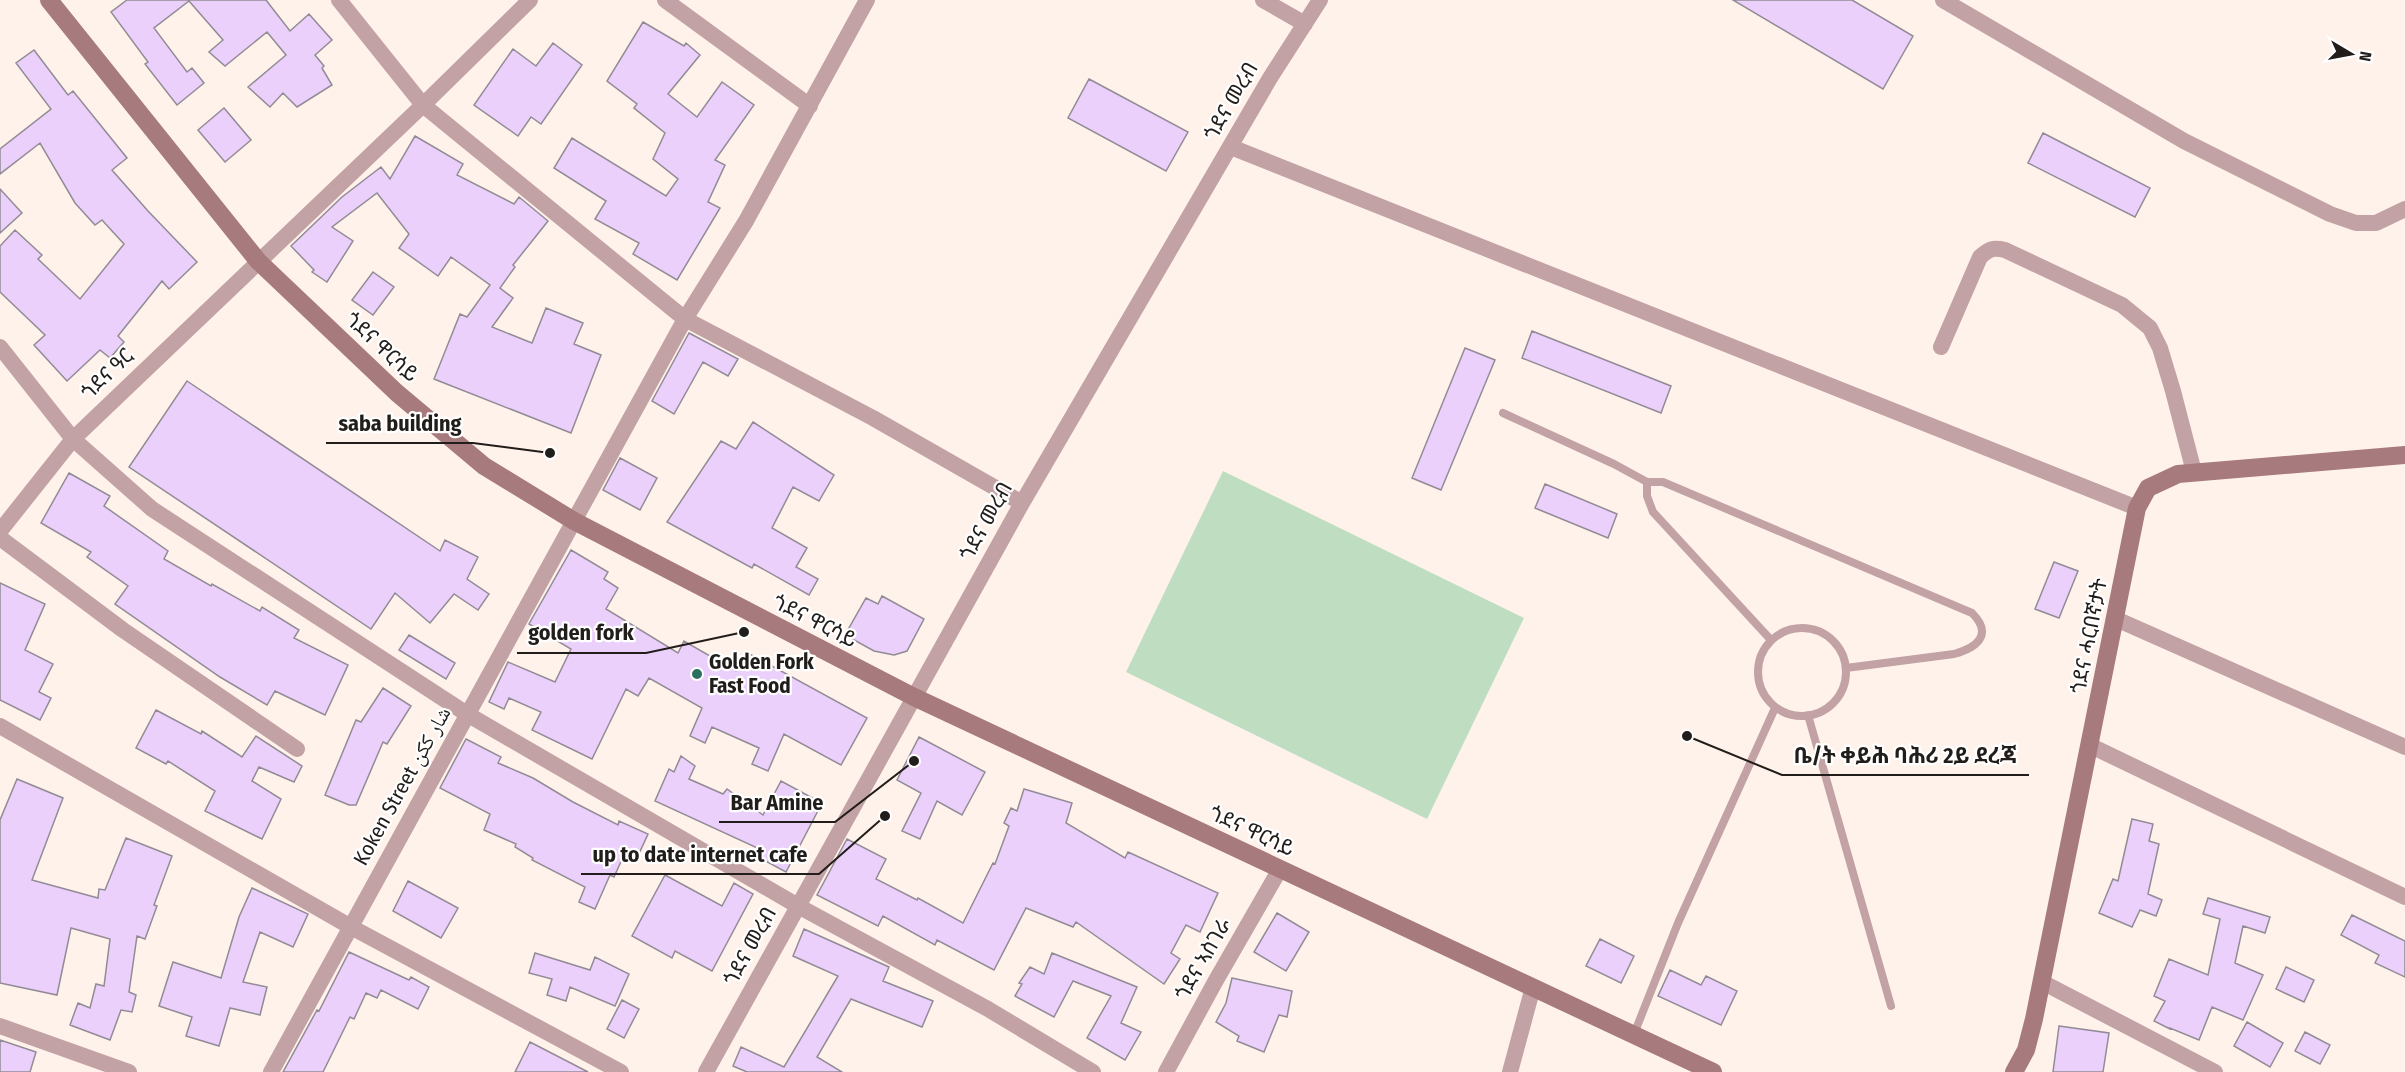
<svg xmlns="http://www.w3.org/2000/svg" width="2405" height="1072" font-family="'Fira Sans Condensed','Noto Naskh Arabic','Noto Sans Ethiopic',sans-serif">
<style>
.green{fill:#bfdec1}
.building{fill:#ecd0fc;stroke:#918b95;stroke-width:1.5}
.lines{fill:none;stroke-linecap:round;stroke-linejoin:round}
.lane{stroke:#c2a2a4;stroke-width:8}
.street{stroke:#c2a2a4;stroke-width:16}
.secondary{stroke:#a77a7d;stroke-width:18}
.poi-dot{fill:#2c6f60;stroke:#fff;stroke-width:2}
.labels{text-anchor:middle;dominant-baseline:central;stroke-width:4.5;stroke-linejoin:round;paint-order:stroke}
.street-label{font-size:21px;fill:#211d1a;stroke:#fff}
.poi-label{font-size:21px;font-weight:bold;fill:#211d1a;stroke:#fff;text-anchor:start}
.leader{fill:none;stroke:#211d1a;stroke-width:2}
.callout-dot{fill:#211d1a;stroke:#fff;stroke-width:2}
.callout-label{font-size:22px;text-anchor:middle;font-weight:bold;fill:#211d1a;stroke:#fff;stroke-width:4.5;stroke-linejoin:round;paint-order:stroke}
</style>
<rect width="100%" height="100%" fill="#fff2eb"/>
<path class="green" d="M1223,471L1524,618L1427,819L1126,672Z"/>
<path class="building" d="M127,0H266L290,31L309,14L332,40L315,55L324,66L322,68L332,85L297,107L283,93L270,107L248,87L286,55L267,32L225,66L209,52L223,40L189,1L154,28L187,72L192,68L204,83L177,105L145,64L148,62L111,12Z
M1733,0H1852L1913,36L1883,89Z
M643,22L684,46L686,43L700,55L668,94L697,117L722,82L754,105L715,160L725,165L708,202L720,208L677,280L633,254L639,243L595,219L606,201L554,168L572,138L666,196L678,179L653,159L665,133L634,108L637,104L607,81Z
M553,43L582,65L541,124L531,117L518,136L474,105L513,49L536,66Z
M34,50L68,95L73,91L127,158L112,170L148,211L197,262L169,289L162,281L118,336L124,342L110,358L100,350L67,381L34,345L45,335L0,292V246L15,230L42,255L38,259L80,299L124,244L102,220L95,225L75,203L40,143L0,174V149L51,109L16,63Z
M1089,79L1188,132L1166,171L1068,118Z
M224,108L251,140L225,162L198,130Z
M2043,133L2150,188L2135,217L2028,163Z
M415,136L463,164L457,175L514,204L519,197L548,221L513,265L515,267L500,288L513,298L492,327L532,343L546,308L583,323L574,344L601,355L571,433L434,379L460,314L467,317L490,285L451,257L438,276L399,248L409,234L377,193L332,227L353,241L327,282L312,272L314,270L291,246L342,197L381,167L390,179Z
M0,189L22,213L0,233Z
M373,272L394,287L373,315L352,300Z
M1532,331L1671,386L1661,413L1522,358Z
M689,333L738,359L728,376L703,362L674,414L652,401Z
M1465,348L1495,360L1441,490L1412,478Z
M187,381L440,551L445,540L478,557L467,579L489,594L478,610L454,594L430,623L395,593L371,629L129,467Z
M753,422L834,475L819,501L793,487L772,528L807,548L796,567L818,579L809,595L754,564L752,568L667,522L721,441L736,449Z
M620,458L657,478L640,510L603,490Z
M69,473L110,496L104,506L168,551L164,559L211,586L212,584L260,611L262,607L299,630L294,638L348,665L325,715L275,691L267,705L220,677L115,604L128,586L87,557L91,552L41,523Z
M1545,484L1617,514L1608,538L1535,508Z
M571,550L608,572L604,579L618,588L606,609L678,653L684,641L736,671L746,652L867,718L841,765L784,734L768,771L752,764L759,748L712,727L705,743L690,736L702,708L649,678L638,696L626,689L592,759L532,730L541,712L509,698L504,709L489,702L508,662L555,682L571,649L529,624Z
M2054,562L2078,571L2059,618L2035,609Z
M0,583L45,604L25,650L53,664L39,692L51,698L40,720L0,700Z
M882,596L924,619L907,651L894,655L874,651L845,635L866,598L878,604Z
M409,635L455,663L446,679L399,650Z
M383,688L411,706L387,744L383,742L356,805H349L325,795L356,720L361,722Z
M156,710L201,734L202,731L242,757L256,736L302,766L294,782L259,767L252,781L281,799L262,839L205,811L215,791L168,761L166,764L136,748Z
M919,737L985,772L962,815L937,801L920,839L902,831L921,793L897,780Z
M466,739L501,757L498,763L533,778L573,802L618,825L619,821L648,834L636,860L624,855L614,877L610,875L595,909L579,902L585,887L532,860L533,858L515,847L516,844L484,830L490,814L440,788Z
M681,756L695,766L689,779L723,794L727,789L763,815L781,781L822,803L786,872L760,858L764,851L655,801L669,769L674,772Z
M17,779L63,798L32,880L98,898L99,889L105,890L126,838L172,856L154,905L157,906L145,939L137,936L129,992L136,995L132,1012L121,1010L110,1040L70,1025L78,1003L90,1008L96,984L104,986L110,939L71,928L57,995L0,983V820Z
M1024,789L1072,803L1066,823L1125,858L1128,852L1218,893L1200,932L1186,925L1171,953L1180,959L1164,984L1076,922L1073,927L1026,908L994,970L937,940L935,945L883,916L878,926L817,895L847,839L886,859L876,879L917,900L918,898L963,923L993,863L995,864L1009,826L1004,823L1011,808L1017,811Z
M2132,819L2153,824L2149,841L2159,844L2148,894L2162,900L2156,916L2140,910L2132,927L2099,913L2113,879L2118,881Z
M665,875L722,906L734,883L753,894L712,971L675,951L672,958L632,936Z
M408,881L458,908L441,938L393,911Z
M252,888L308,914L293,947L260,932L243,982L267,987L260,1015L230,1008L219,1046L186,1036L192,1017L159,1006L173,962L221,978L239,917Z
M2208,898L2270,917L2265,933L2243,926L2235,963L2263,975L2243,1020L2212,1007L2199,1040L2170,1028V1029L2154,1021L2165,1001L2154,996L2169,959L2208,975L2220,919L2203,914Z
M1277,913L1309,932L1286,971L1254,952Z
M2352,915L2405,941V977L2375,963L2379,955L2341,935Z
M804,929L889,967L883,981L933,1001L922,1027L851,999L817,1057L842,1072H747L733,1066L741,1047L784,1067L838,976L793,956Z
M1600,939L1634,956L1621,983L1586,966Z
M349,952L409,980L411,977L429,987L418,1009L381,990L377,998L366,993L354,1019L350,1017L323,1072H283L317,1010L319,1011Z
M535,953L590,970L595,957L629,974L615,1006L570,987L566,1001L547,995L552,979L529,973Z
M1052,953L1137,987L1121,1023L1141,1032L1125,1060L1087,1038L1111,996L1073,981L1054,1017L1015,996L1022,984L1019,983L1030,967L1044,974Z
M2286,967L2314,980L2304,1002L2276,989Z
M1670,970L1701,985L1706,976L1737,991L1721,1025L1658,996Z
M1232,978L1292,991L1287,1017L1279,1015L1264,1052L1237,1041L1239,1036L1216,1022L1226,1003Z
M622,1000L639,1009L624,1038L607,1029Z
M2247,1022L2283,1043L2270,1067L2234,1046Z
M2059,1026L2109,1033L2103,1072H2053Z
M2305,1032L2330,1045L2320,1064L2295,1051Z
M0,1040L36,1052L30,1072H0Z
M530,1042L588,1072H515Z"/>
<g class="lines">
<path class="lane" d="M1503,413L1614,464L1647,482
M1758 672a44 44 0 1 1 88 0a44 44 0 1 1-88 0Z
M1771,640L1653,512L1647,496V482H1663L1972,613C1994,635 1976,648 1954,654L1846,668
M1808,715L1891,1006
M1634,1034L1678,923L1775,708"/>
<path class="street" d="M339,0L423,105L685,319L873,418L1022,503
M665,0L810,106
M1263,0L1305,24
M1943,0L2184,141L2330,214L2356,223H2376L2405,209
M1231,147L2137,508
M0,347L73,439L152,509L467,714L798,906L988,1009L1093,1072
M1941,347L1980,257C1989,249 1993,247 2005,250L2122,305L2150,328L2160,348L2173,391L2194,472
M0,531L73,439L423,105L530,0
M0,538L123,630L297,749
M2116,619L2405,747
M0,726L351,927L621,1072
M2089,745L2405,897
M2042,982L2215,1072
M0,1026L129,1072
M271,1072L685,319L746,221L867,0
M706,1072L1022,503L1270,78L1320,0
M1166,1072L1215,982L1280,869
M1510,1072L1533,987"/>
<path class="secondary" d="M49,0L258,261L397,393L484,466L574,521L914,697L1713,1072
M2014,1072L2026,1050L2034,1019L2137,508L2148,488L2178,474L2405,455"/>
</g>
<circle class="poi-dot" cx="697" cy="674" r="6"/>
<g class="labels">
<g class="street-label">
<text transform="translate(1231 101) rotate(-60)">ጎደና መረብ</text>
<text transform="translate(382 347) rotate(43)">ጎደና ዋርሳይ</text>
<text transform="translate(107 374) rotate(-44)">ጎደና ዓር</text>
<text transform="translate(986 521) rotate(-61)">ጎደና መረብ</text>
<text transform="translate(815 621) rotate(27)">ጎደና ዋርሳይ</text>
<text transform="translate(2089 636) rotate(-79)">ጎደና ሓርበኛታት</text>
<text transform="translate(402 786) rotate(-61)">Koken Street شار ككن</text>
<text transform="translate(1252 831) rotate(25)">ጎደና ዋርሳይ</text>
<text transform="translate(750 946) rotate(-61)">ጎደና መረብ</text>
<text transform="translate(1203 959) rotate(-60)">ጎደና ኣስገራ</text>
</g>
<g class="poi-label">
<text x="709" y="662">Golden Fork<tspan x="709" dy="24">Fast Food</tspan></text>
</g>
</g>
<path class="leader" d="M550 453L473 443H326M744 632L646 653H517M1687 736L1782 775H2029M914 761L835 822H719M885 816L819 874H581"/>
<g class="callout-dot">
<circle cx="550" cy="453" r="6"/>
<circle cx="744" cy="632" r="6"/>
<circle cx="1687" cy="736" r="6"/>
<circle cx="914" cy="761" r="6"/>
<circle cx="885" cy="816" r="6"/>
</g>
<g class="callout-label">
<text x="400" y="431">saba building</text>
<text x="581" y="640">golden fork</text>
<text x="1905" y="763">ቤ/ት ቀይሕ ባሕሪ 2ይ ደረጃ</text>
<text x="777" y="810">Bar Amine</text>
<text x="700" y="862">up to date internet cafe</text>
</g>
<g transform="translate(2351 54) rotate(100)" stroke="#ffffff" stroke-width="4.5" paint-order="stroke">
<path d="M0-4.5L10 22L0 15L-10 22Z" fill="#211d1a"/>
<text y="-9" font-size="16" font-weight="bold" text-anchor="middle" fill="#211d1a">N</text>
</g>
</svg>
